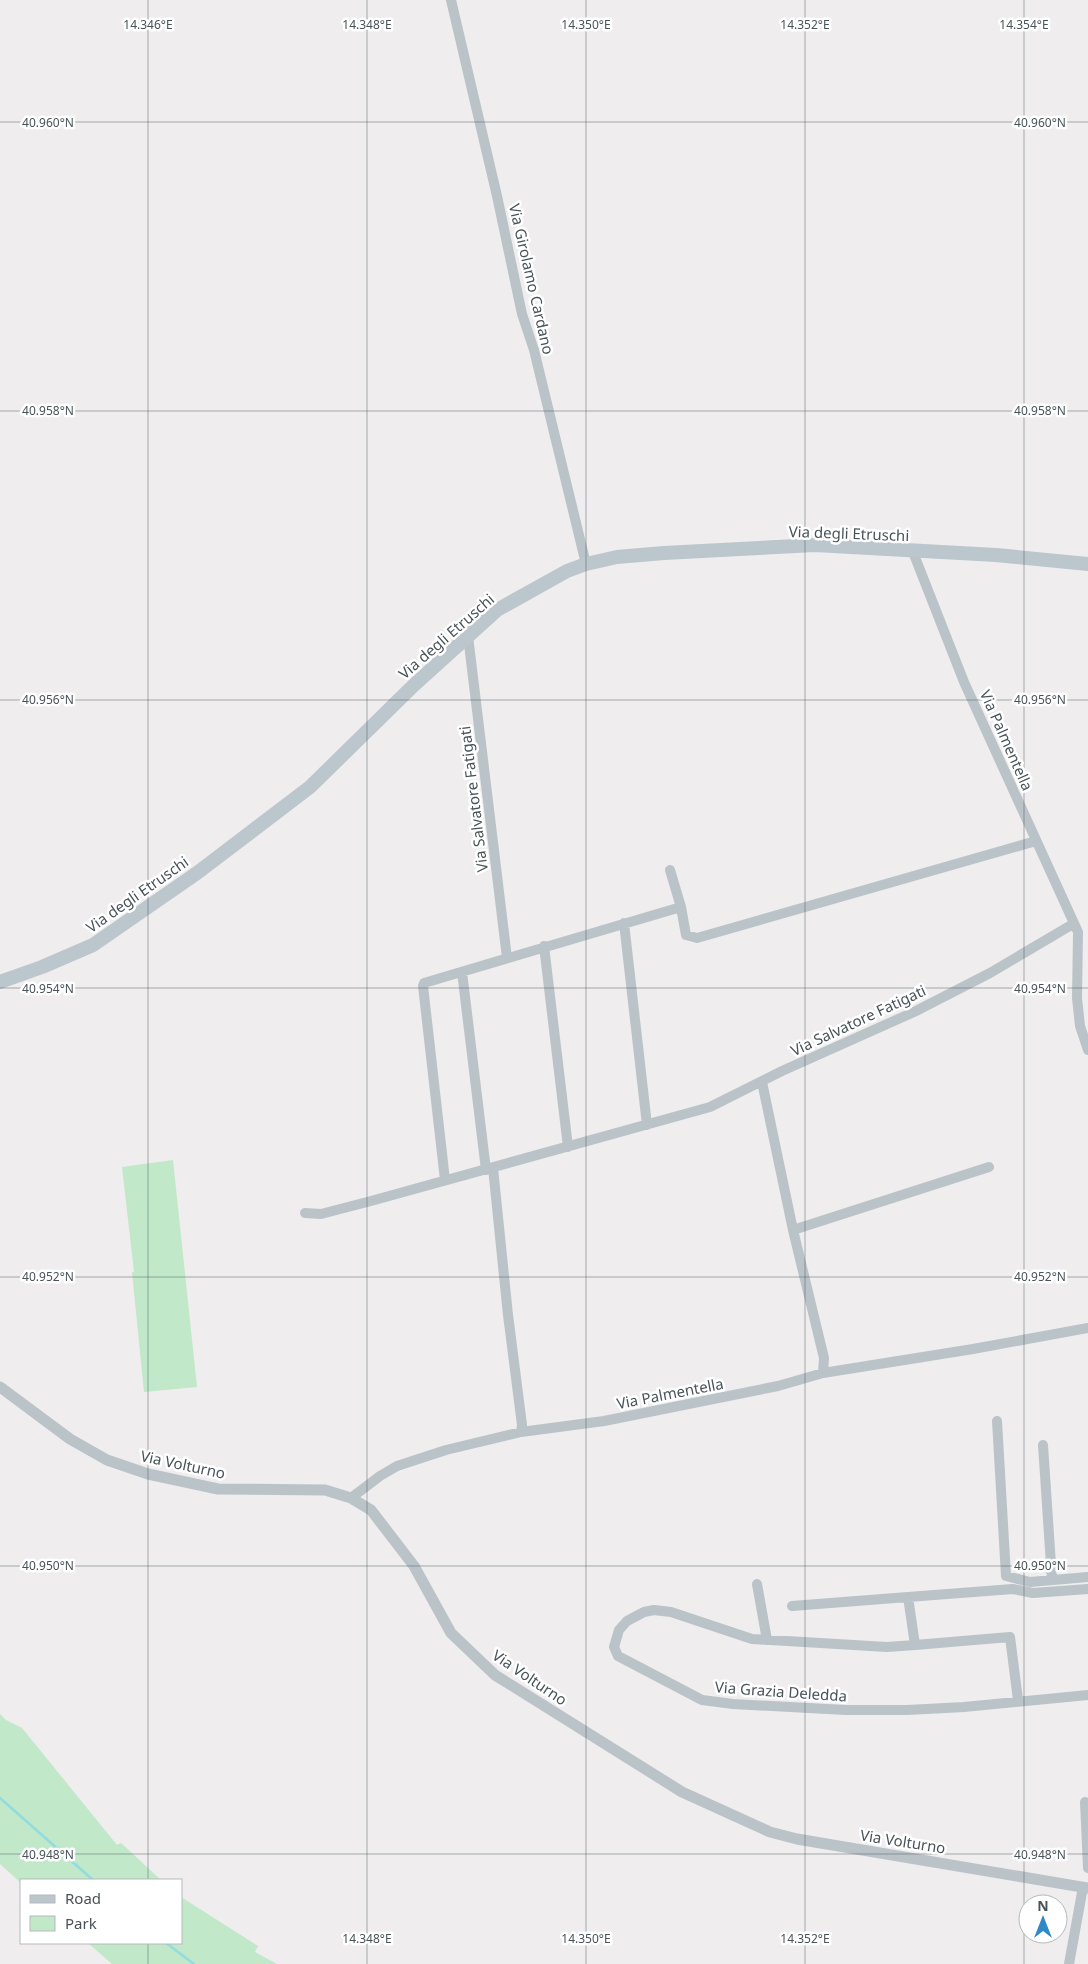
<svg xmlns="http://www.w3.org/2000/svg" width="1088" height="1964" font-family="'Noto Sans',sans-serif">
<style>
.green{fill:#c0e8c9}
.lines{fill:none;stroke-linecap:round;stroke-linejoin:round}
.stream{stroke:#92dce0;stroke-width:2.5}
.minor{stroke:#bac3c8;stroke-width:10}
.tertiary{stroke:#bac3c8;stroke-width:11}
.secondary{stroke:#bbc6cd;stroke-width:14}
.ticks{fill:none;stroke:#485358;stroke-width:1;stroke-opacity:0.45}
.labels{text-anchor:middle;dominant-baseline:central;stroke-width:5;stroke-linejoin:round;paint-order:stroke}
.street-label{font-size:15px;fill:#485358;stroke:#fff}
.ticks-label{font-size:12px;text-anchor:middle;fill:#485358;stroke:#fff;stroke-width:5;stroke-linejoin:round;paint-order:stroke}
</style>
<rect width="100%" height="100%" fill="#efeded"/>
<path class="green" d="M173,1160L197,1387L144,1392L132,1272H134L122,1167Z
M0,1714L6,1720L22,1728L117,1845L121,1843L161,1880H21V1883L0,1864Z
M181,1897L258,1946L255,1952L277,1964H112L88,1943H181Z"/>
<g class="lines">
<path class="stream" d="M0,1798L93,1880
M166,1943L194,1964"/>
<path class="minor" d="M451,0L497,196L522,314L534,350L586,564
M913,552L964,682L1078,932L1077,998L1080,1026L1088,1050
M468,636L507,958
M670,870L681,907
M624,923L647,1125
M544,946L568,1147
M462,972L486,1170
M762,1082L793,1230L824,1358L823,1373
M493,1168L508,1315L522,1425L521,1432
M445,1180L423,986L424,983L681,907L686,935L697,938L1036,841
M305,1213L321,1214L371,1201L710,1107L782,1071L914,1012L990,973L1073,924
M793,1230L989,1167
M997,1421L1006,1576L1030,1582L1088,1577
M1043,1445L1052,1580
M351,1498L380,1476L397,1466L446,1450L521,1432L604,1421L778,1386L823,1373L973,1349L1088,1328
M757,1584L767,1640
M1088,1589L1033,1593L1013,1589L908,1597L915,1645L887,1647L752,1639L671,1612L654,1610L644,1612L627,1621L619,1630L614,1647L618,1656L702,1700L733,1704L846,1710H907L964,1707L1088,1695
M792,1606L908,1597
M915,1645L1010,1637L1018,1700
M1085,1802L1088,1868
M1069,1964L1083,1887"/>
<path class="tertiary" d="M0,1387L70,1439L107,1460L148,1474L218,1489L325,1490L351,1498L371,1510L414,1566L451,1633L495,1675L682,1792L770,1832L797,1839L1088,1888"/>
<path class="secondary" d="M0,982L42,967L93,945L197,873L310,787L414,685L497,610L567,571L586,564L617,557L664,553L815,545L996,555L1088,564"/>
</g>
<path class="ticks" d="M148,0V1880M367,0V1964M586,0V1964M805,0V1964M1024,0V1964M0,122H1088M0,411H1088M0,700H1088M0,988H1088M0,1277H1088M0,1566H1088M0,1854H1088M148,1943V1964"/>
<g class="labels">
<g class="street-label">
<text transform="translate(532 279) rotate(77)">Via Girolamo Cardano</text>
<text transform="translate(849 533) rotate(2)">Via degli Etruschi</text>
<text transform="translate(446 636) rotate(-41)">Via degli Etruschi</text>
<text transform="translate(1007 740) rotate(66)">Via Palmentella</text>
<text transform="translate(473 799) rotate(-97)">Via Salvatore Fatigati</text>
<text transform="translate(137 894) rotate(-35)">Via degli Etruschi</text>
<text transform="translate(858 1020) rotate(-25)">Via Salvatore Fatigati</text>
<text transform="translate(670 1393) rotate(-11)">Via Palmentella</text>
<text transform="translate(183 1464) rotate(12)">Via Volturno</text>
<text transform="translate(530 1677) rotate(34)">Via Volturno</text>
<text transform="translate(781 1691) rotate(4)">Via Grazia Deledda</text>
<text transform="translate(903 1841) rotate(9)">Via Volturno</text>
</g>
</g>
<g class="ticks-label">
<text x="148" y="29">14.346°E</text>
<text x="367" y="29">14.348°E</text>
<text x="586" y="29">14.350°E</text>
<text x="805" y="29">14.352°E</text>
<text x="1024" y="29">14.354°E</text>
<text x="48" y="127">40.960°N</text>
<text x="1040" y="127">40.960°N</text>
<text x="48" y="415">40.958°N</text>
<text x="1040" y="415">40.958°N</text>
<text x="48" y="704">40.956°N</text>
<text x="1040" y="704">40.956°N</text>
<text x="48" y="993">40.954°N</text>
<text x="1040" y="993">40.954°N</text>
<text x="48" y="1281">40.952°N</text>
<text x="1040" y="1281">40.952°N</text>
<text x="48" y="1570">40.950°N</text>
<text x="1040" y="1570">40.950°N</text>
<text x="48" y="1859">40.948°N</text>
<text x="1040" y="1859">40.948°N</text>
<text x="367" y="1943">14.348°E</text>
<text x="586" y="1943">14.350°E</text>
<text x="805" y="1943">14.352°E</text>
</g>
<rect x="20" y="1879" width="162" height="65" fill="#ffffff" stroke="#b6babc"/>
<rect x="30" y="1895" width="25" height="8" fill="#bbc6cd" stroke="#b6babc"/>
<text x="65" y="1904" font-size="15" fill="#485358">Road</text>
<rect x="30" y="1916" width="25" height="15" fill="#c0e8c9" stroke="#b6babc"/>
<text x="65" y="1929" font-size="15" fill="#485358">Park</text>
<g transform="translate(1043 1919)"><circle r="24" fill="#ffffff" stroke="#b6babc"/>
<path d="M0-4L9 19L0 12L-9 19Z" fill="#2f89c8"/>
<text y="-8" font-size="14" font-weight="bold" text-anchor="middle" fill="#485358">N</text>
</g>
</svg>
